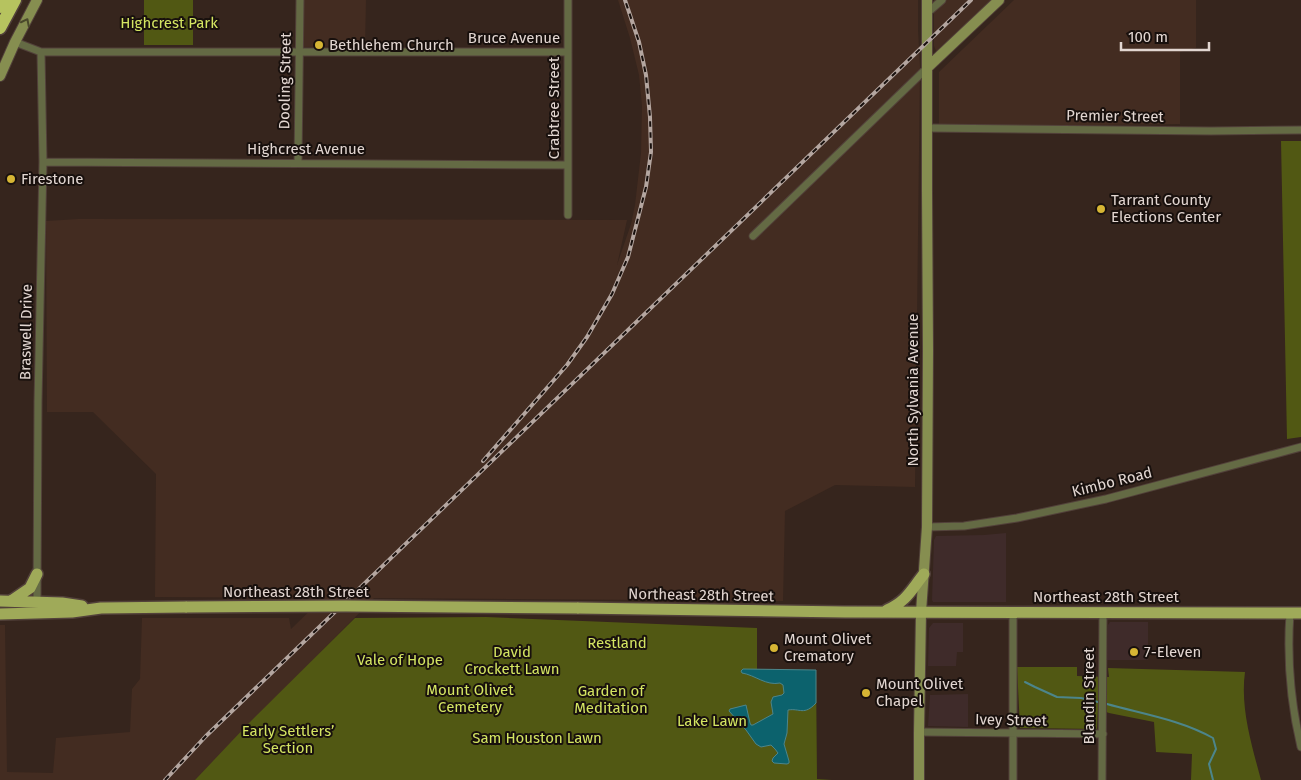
<svg xmlns="http://www.w3.org/2000/svg" width="1301" height="780" font-family="'Fira Sans',sans-serif">
<style>
.commercial{fill:#3f2b2a}
.built{fill:#432c21}
.green{fill:#515813}
.water{fill:#0c626d;stroke:#4c858b}
.lines{fill:none;stroke-linecap:round;stroke-linejoin:round}
.stream{stroke:#4c858b;stroke-width:2}
.street-casing{stroke:#52413a;stroke-width:9}
.secondary-casing{stroke:#52413a;stroke-width:12}
.primary-casing{stroke:#52413a;stroke-width:14}
.highway-casing{stroke:#52413a;stroke-width:15}
.street{stroke:#646a44;stroke-width:7}
.secondary{stroke:#868e50;stroke-width:10}
.primary{stroke:#9faa59;stroke-width:11}
.highway{stroke:#b6c35f;stroke-width:12}
.rail-casing{stroke:#b4a6a0;stroke-width:4}
.rail{stroke:#18100d;stroke-width:2;stroke-dasharray:5.5;stroke-linecap:butt}
.primary-bridge-casing{stroke:#52413a;stroke-width:14;stroke-linecap:butt}
.primary-bridge{stroke:#9faa59;stroke-width:11}
.oneway{stroke:#4a492b}
.poi-dot{fill:#d6b534;stroke:#18100d;stroke-width:2}
.labels{text-anchor:middle;dominant-baseline:central;stroke-width:4;stroke-linejoin:round;paint-order:stroke}
.park-label{font-size:15px;fill:#d4e562;stroke:#18100d}
.street-label{font-size:15px;fill:#e2d6d1;stroke:#18100d}
.poi-label{font-size:15px;fill:#e2d6d1;stroke:#18100d;text-anchor:start}
</style>
<rect width="100%" height="100%" fill="#36251d"/>
<path class="commercial" d="M1006,533V602H933L932,600L934,540L936,536L984,535Z
M1110,622H1148V660H1107L1108,625Z
M933,623H963V652H957L956,666H928L929,628Z
M968,694V727L928,726L930,695Z"/>
<path class="built" d="M304,0H366L365,46L304,47Z
M618,0H918V30L920,67L915,487L835,485L785,511L783,601L374,598L195,780H0V625H5L7,772L53,773L56,738L130,732L132,689L140,679L142,618H289L291,629L323,598L155,597L156,474L93,412H47L46,221L79,219L627,220L617,265L631,224L635,205L641,153L642,106L639,75L630,38Z
M934,0H991L941,49L936,51L934,46Z
M1014,0H1196V48L1180,52V124L939,127V72Z"/>
<path class="green" d="M144,0H193V45H144Z
M1281,141H1301V437L1287,439Z
M486,617L757,628V669L816,670L817,779L832,780H195L249,723L355,618Z
M1017,667H1077V676L1109,677L1108,668L1245,672C1240,708 1252,746 1261,780H1191L1192,754L1156,752L1154,722L1109,713L1098,709L1097,729L1020,728Z"/>
<path class="water" d="M743,669L816,670V703C804,716 800,708 788,710L787,733L784,744L789,761V763L787,764L774,763L772,761L773,758L778,753L775,749L771,745L761,747L756,744L746,730L729,711L730,709L746,705L750,723L751,725H753L773,714L771,702L773,697L782,695L784,693L783,685L780,683C766,686 755,675 742,673L741,671Z"/>
<g class="lines">
<path class="stream" d="M1025,682L1035,687L1057,697L1081,698L1098,702
M1107,704C1143,714 1181,720 1213,738L1216,749L1209,764L1213,780"/>
<g class="street-casing">
<path id="street" d="M927,13L942,0
M15,42L41,52H568
M928,128L1211,131L1301,130
M43,162L568,165
M298,163L300,0
M568,215V0
M753,236L927,68
M927,527L964,526L1017,518L1106,499L1301,447
M37,604L38,402L43,162L41,52
M1290,613C1287,656 1291,705 1301,747
M919,732L1103,734
M1013,780V612
M1102,780L1103,612"/>
</g>
<g class="secondary-casing">
<path id="secondary" d="M928,67L999,0
M0,76L15,42L37,0
M919,780V732L921,612L927,527L928,350L927,191V0"/>
</g>
<g class="primary-casing">
<path id="primary" d="M0,601L62,603L82,606
M11,601L30,588L37,574
M577,608L845,612L1301,613
M887,610C907,601 911,590 924,574
M0,614L72,612L101,608L187,607"/>
</g>
<g class="highway-casing">
<path id="highway" d="M0,7L3,0
M0,28L15,0"/>
</g>
<use href="#street" class="street"/>
<use href="#secondary" class="secondary"/>
<use href="#primary" class="primary"/>
<use href="#highway" class="highway"/>
<g class="rail-casing">
<path id="rail" d="M483,461L567,365L587,337L612,294L628,257L646,187L651,152L650,117L646,75L639,42L625,0
M165,780L206,736L971,0"/>
</g>
<use href="#rail" class="rail"/>
<g class="primary-bridge-casing">
<path id="primary-bridge" d="M187,607L346,606L577,608"/>
</g>
<use href="#primary-bridge" class="primary-bridge"/>
</g>
<defs><path id="oneway-chevron" d="M-2-3.5L2.5 0L-2 3.5" fill="none" stroke-width="1.6" stroke-linecap="round" stroke-linejoin="round" transform="scale(1.25)"/></defs>
<use class="oneway" href="#oneway-chevron" transform="translate(26 22) rotate(-63)"/>
<g class="poi-dot">
<circle cx="319" cy="45" r="5"/>
<circle cx="11" cy="179" r="5"/>
<circle cx="1101" cy="209" r="5"/>
<circle cx="774" cy="648" r="5"/>
<circle cx="1134" cy="652" r="5"/>
<circle cx="866" cy="693" r="5"/>
</g>
<g class="labels">
<g class="park-label">
<text x="169" y="23">Highcrest Park</text>
<text x="617" y="643">Restland</text>
<text x="512" y="652">David<tspan x="512" dy="17">Crockett Lawn</tspan></text>
<text x="400" y="660">Vale of Hope</text>
<text x="470" y="690">Mount Olivet<tspan x="470" dy="17">Cemetery</tspan></text>
<text x="611" y="691">Garden of<tspan x="611" dy="17">Meditation</tspan></text>
<text x="712" y="721">Lake Lawn</text>
<text x="288" y="731">Early Settlers’<tspan x="288" dy="17">Section</tspan></text>
<text x="537" y="738">Sam Houston Lawn</text>
</g>
<g class="street-label">
<text x="514" y="38">Bruce Avenue</text>
<text transform="translate(285 81) rotate(-89)">Dooling Street</text>
<text transform="translate(554 108) rotate(-90)">Crabtree Street</text>
<text transform="translate(1115 116) rotate(1)">Premier Street</text>
<text x="306" y="149">Highcrest Avenue</text>
<text transform="translate(26 332) rotate(-89)">Braswell Drive</text>
<text transform="translate(913 390) rotate(-90)">North Sylvania Avenue</text>
<text transform="translate(1112 482) rotate(-14)">Kimbo Road</text>
<text x="296" y="592">Northeast 28th Street</text>
<text transform="translate(701 595) rotate(1)">Northeast 28th Street</text>
<text x="1106" y="597">Northeast 28th Street</text>
<text transform="translate(1089 696) rotate(-90)">Blandin Street</text>
<text transform="translate(1011 720) rotate(1)">Ivey Street</text>
</g>
<g class="poi-label">
<text x="329" y="45">Bethlehem Church</text>
<text x="21" y="179">Firestone</text>
<text x="1111" y="200">Tarrant County<tspan x="1111" dy="17">Elections Center</tspan></text>
<text x="784" y="639">Mount Olivet<tspan x="784" dy="17">Crematory</tspan></text>
<text x="1144" y="652">7-Eleven</text>
<text x="876" y="684">Mount Olivet<tspan x="876" dy="17">Chapel</tspan></text>
</g>
</g>
<path d="M1121 42v8h88v-8" fill="none" stroke="#e2d6d1" stroke-width="2.5"/>
<text x="1128" y="42" font-size="15" fill="#e2d6d1" stroke="#18100d" stroke-width="4" paint-order="stroke">100 m</text>
</svg>
